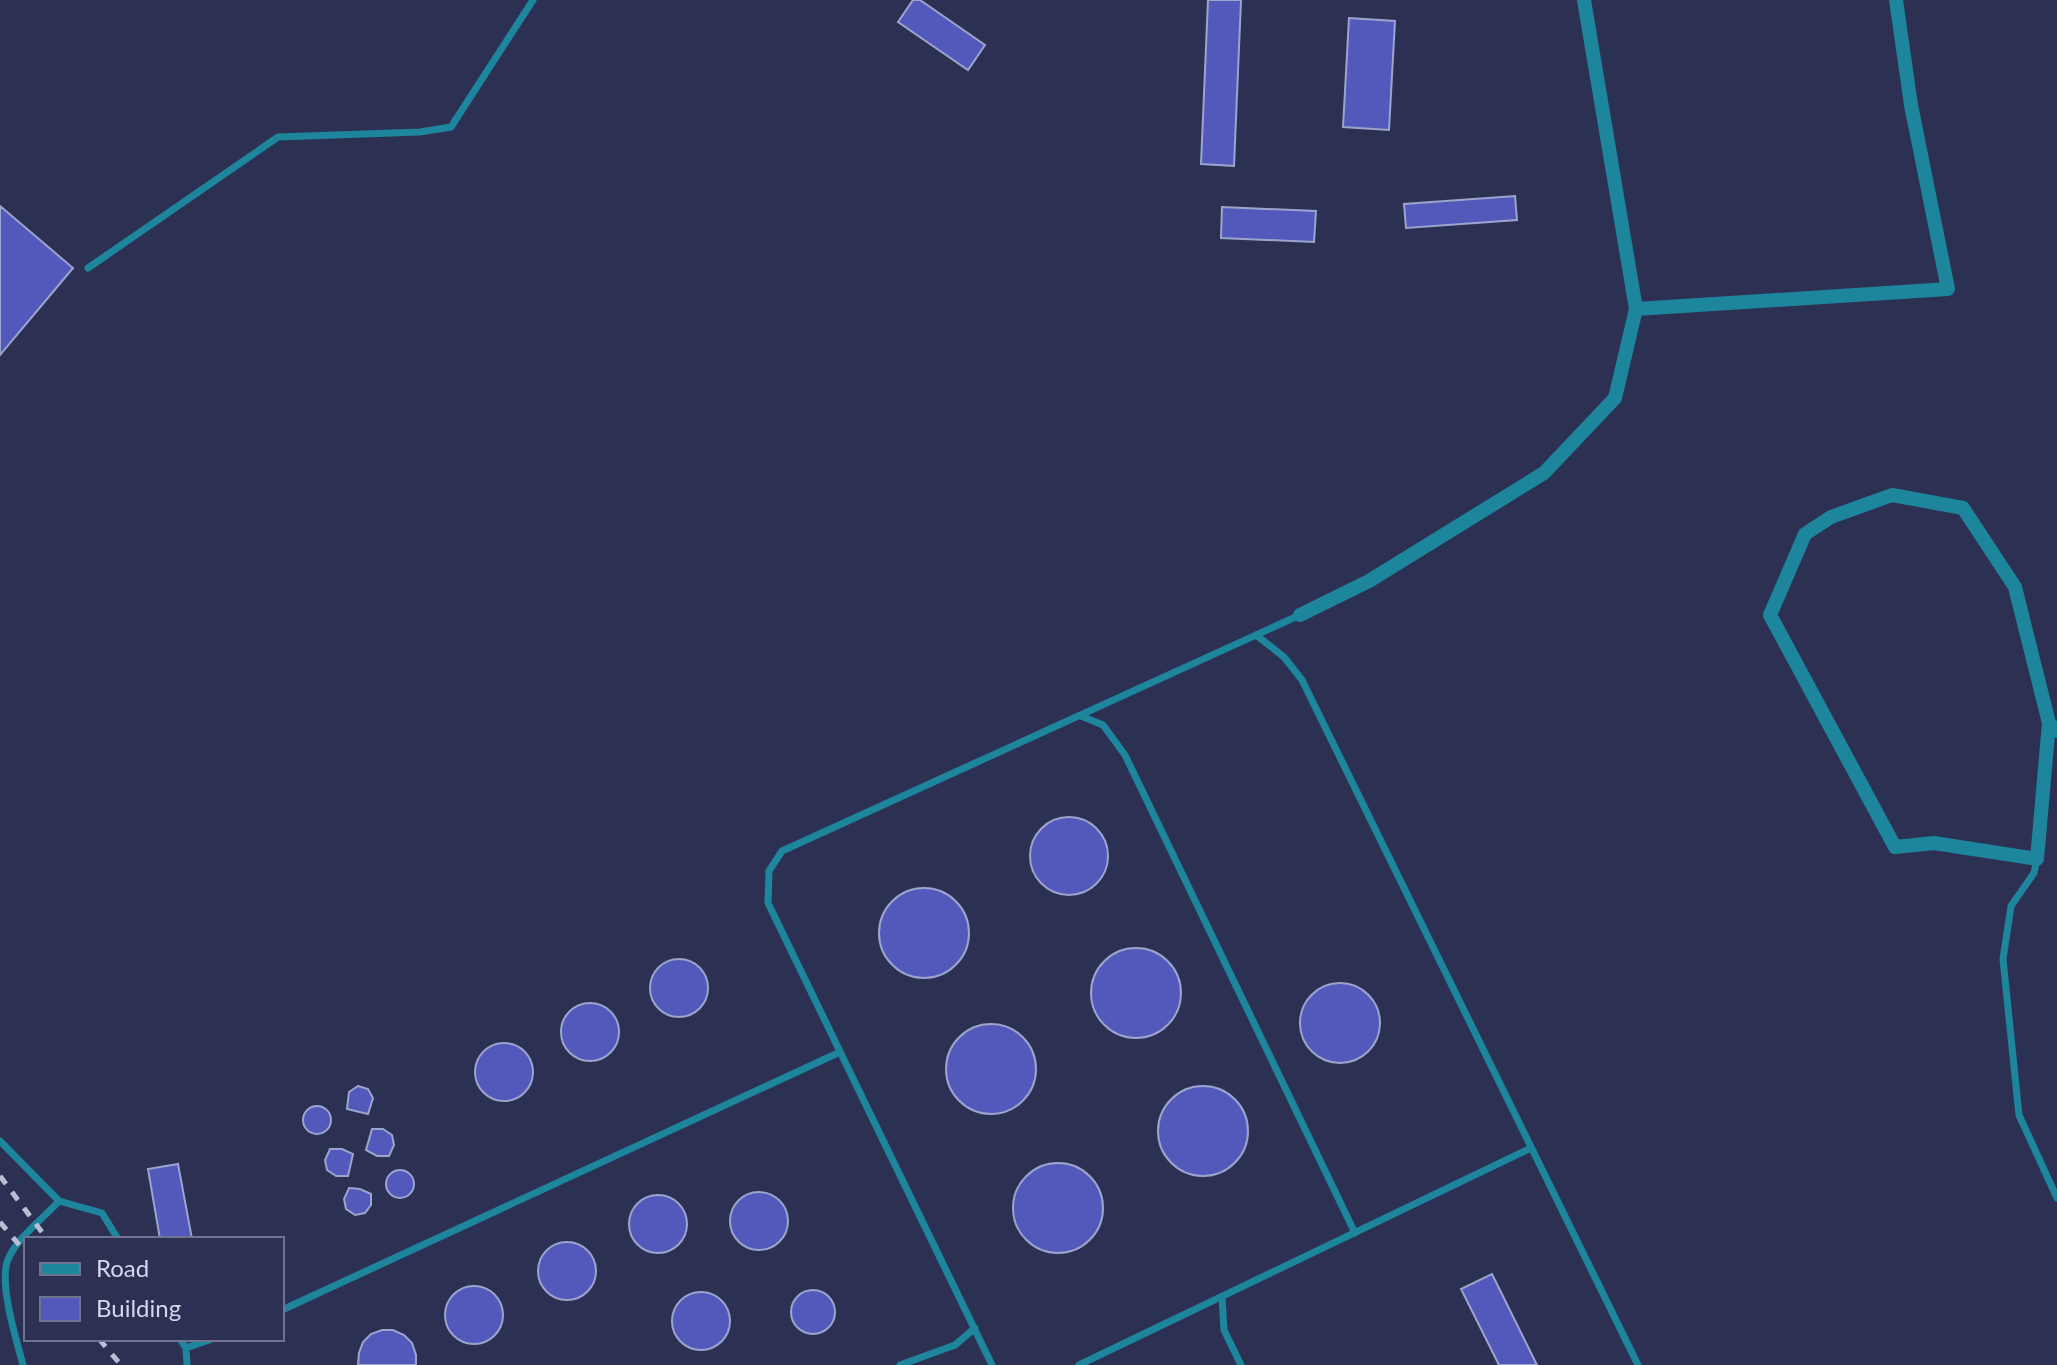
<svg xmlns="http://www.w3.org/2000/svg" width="2057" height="1365" font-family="Lato,sans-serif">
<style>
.building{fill:#5259ba;stroke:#9ca4ce;stroke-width:2}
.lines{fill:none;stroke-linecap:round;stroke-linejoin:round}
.service{stroke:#1d859c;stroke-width:7}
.minor{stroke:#1d859c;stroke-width:14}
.rail{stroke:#b9bed6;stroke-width:5;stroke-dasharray:10 10;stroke-linecap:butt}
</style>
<rect width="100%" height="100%" fill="#2c3154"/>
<path class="building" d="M913,0H920L985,45L968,70L898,22Z
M1208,0H1241L1234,166L1201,164Z
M1349,18L1395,21L1389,130L1343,127Z
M1515,196L1517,220L1406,228L1404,204Z
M0,206L73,268L0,355Z
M1222,207L1316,211L1314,242L1221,238Z
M1030 856a39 39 0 1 1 78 0a39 39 0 1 1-78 0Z
M879 933a45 45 0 1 1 90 0a45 45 0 1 1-90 0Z
M1091 993a45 45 0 1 1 90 0a45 45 0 1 1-90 0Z
M650 988a29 29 0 1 1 58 0a29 29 0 1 1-58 0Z
M1300 1023a40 40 0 1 1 80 0a40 40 0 1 1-80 0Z
M561 1032a29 29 0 1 1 58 0a29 29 0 1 1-58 0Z
M946 1069a45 45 0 1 1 90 0a45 45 0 1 1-90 0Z
M475 1072a29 29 0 1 1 58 0a29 29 0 1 1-58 0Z
M358,1086L368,1089L373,1098L368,1114L347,1109L349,1092Z
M1158 1131a45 45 0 1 1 90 0a45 45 0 1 1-90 0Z
M303 1120a14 14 0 1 1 28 0a14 14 0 1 1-28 0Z
M372,1129H383L392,1135L394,1145L389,1156H377L366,1150Z
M330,1149H342L353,1154L348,1176H336L327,1170L325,1160Z
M1013 1208a45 45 0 1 1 90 0a45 45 0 1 1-90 0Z
M178,1164L192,1239H160L148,1169Z
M386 1184a14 14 0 1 1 28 0a14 14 0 1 1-28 0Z
M349,1188L360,1189L371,1194V1205L365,1213L355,1215L346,1209L344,1199Z
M730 1221a29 29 0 1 1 58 0a29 29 0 1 1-58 0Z
M629 1224a29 29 0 1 1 58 0a29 29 0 1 1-58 0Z
M538 1271a29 29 0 1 1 58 0a29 29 0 1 1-58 0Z
M1492,1274L1537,1365H1499L1461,1289Z
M445 1315a29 29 0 1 1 58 0a29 29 0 1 1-58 0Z
M791 1312a22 22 0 1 1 44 0a22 22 0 1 1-44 0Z
M672 1321a29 29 0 1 1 58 0a29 29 0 1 1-58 0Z
M382,1330H393L404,1335L412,1343L416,1355V1365H358L359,1353L363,1342L371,1334Z"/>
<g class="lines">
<path class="service" d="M88,268L278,137L420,132L451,127L533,0
M1256,635L1284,657L1302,680L1638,1365
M1081,716L1103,725L1125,755L1355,1233
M2037,859L2034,873L2011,906L2003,959L2019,1115L2057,1198
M0,1141L59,1201L102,1213L118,1239
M1222,1297L1224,1330L1241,1365
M282,1310L840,1052
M180,1339L186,1348L212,1339
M186,1348L187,1365
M23,1365C16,1338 0,1288 7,1262C15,1239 43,1219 59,1201
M900,1365L955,1345L975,1328
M992,1365L768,903L769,871L782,851L1300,615
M1079,1365L1531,1148"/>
<path class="minor" d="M1636,309L1948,289L1911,105L1896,0
M1300,615L1369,581L1544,473L1615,398L1636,309L1584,0
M2049,723L2037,859L1934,843L1895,847L1770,615L1805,534L1831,517L1892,495L1963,508L2015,587L2049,723L2057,731"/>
<path class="rail" d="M0,1176L47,1239
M0,1222L26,1253
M99,1339L121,1365"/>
</g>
<rect x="24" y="1237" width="260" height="104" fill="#2c3154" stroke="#6e7391" stroke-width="2"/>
<rect x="40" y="1263" width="40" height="12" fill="#1d859c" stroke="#6e7391" stroke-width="2"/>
<text x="96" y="1277" font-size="24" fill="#d2d7ed">Road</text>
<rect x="40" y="1297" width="40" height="24" fill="#5259ba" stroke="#6e7391" stroke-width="2"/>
<text x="96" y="1317" font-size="24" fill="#d2d7ed">Building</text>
</svg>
